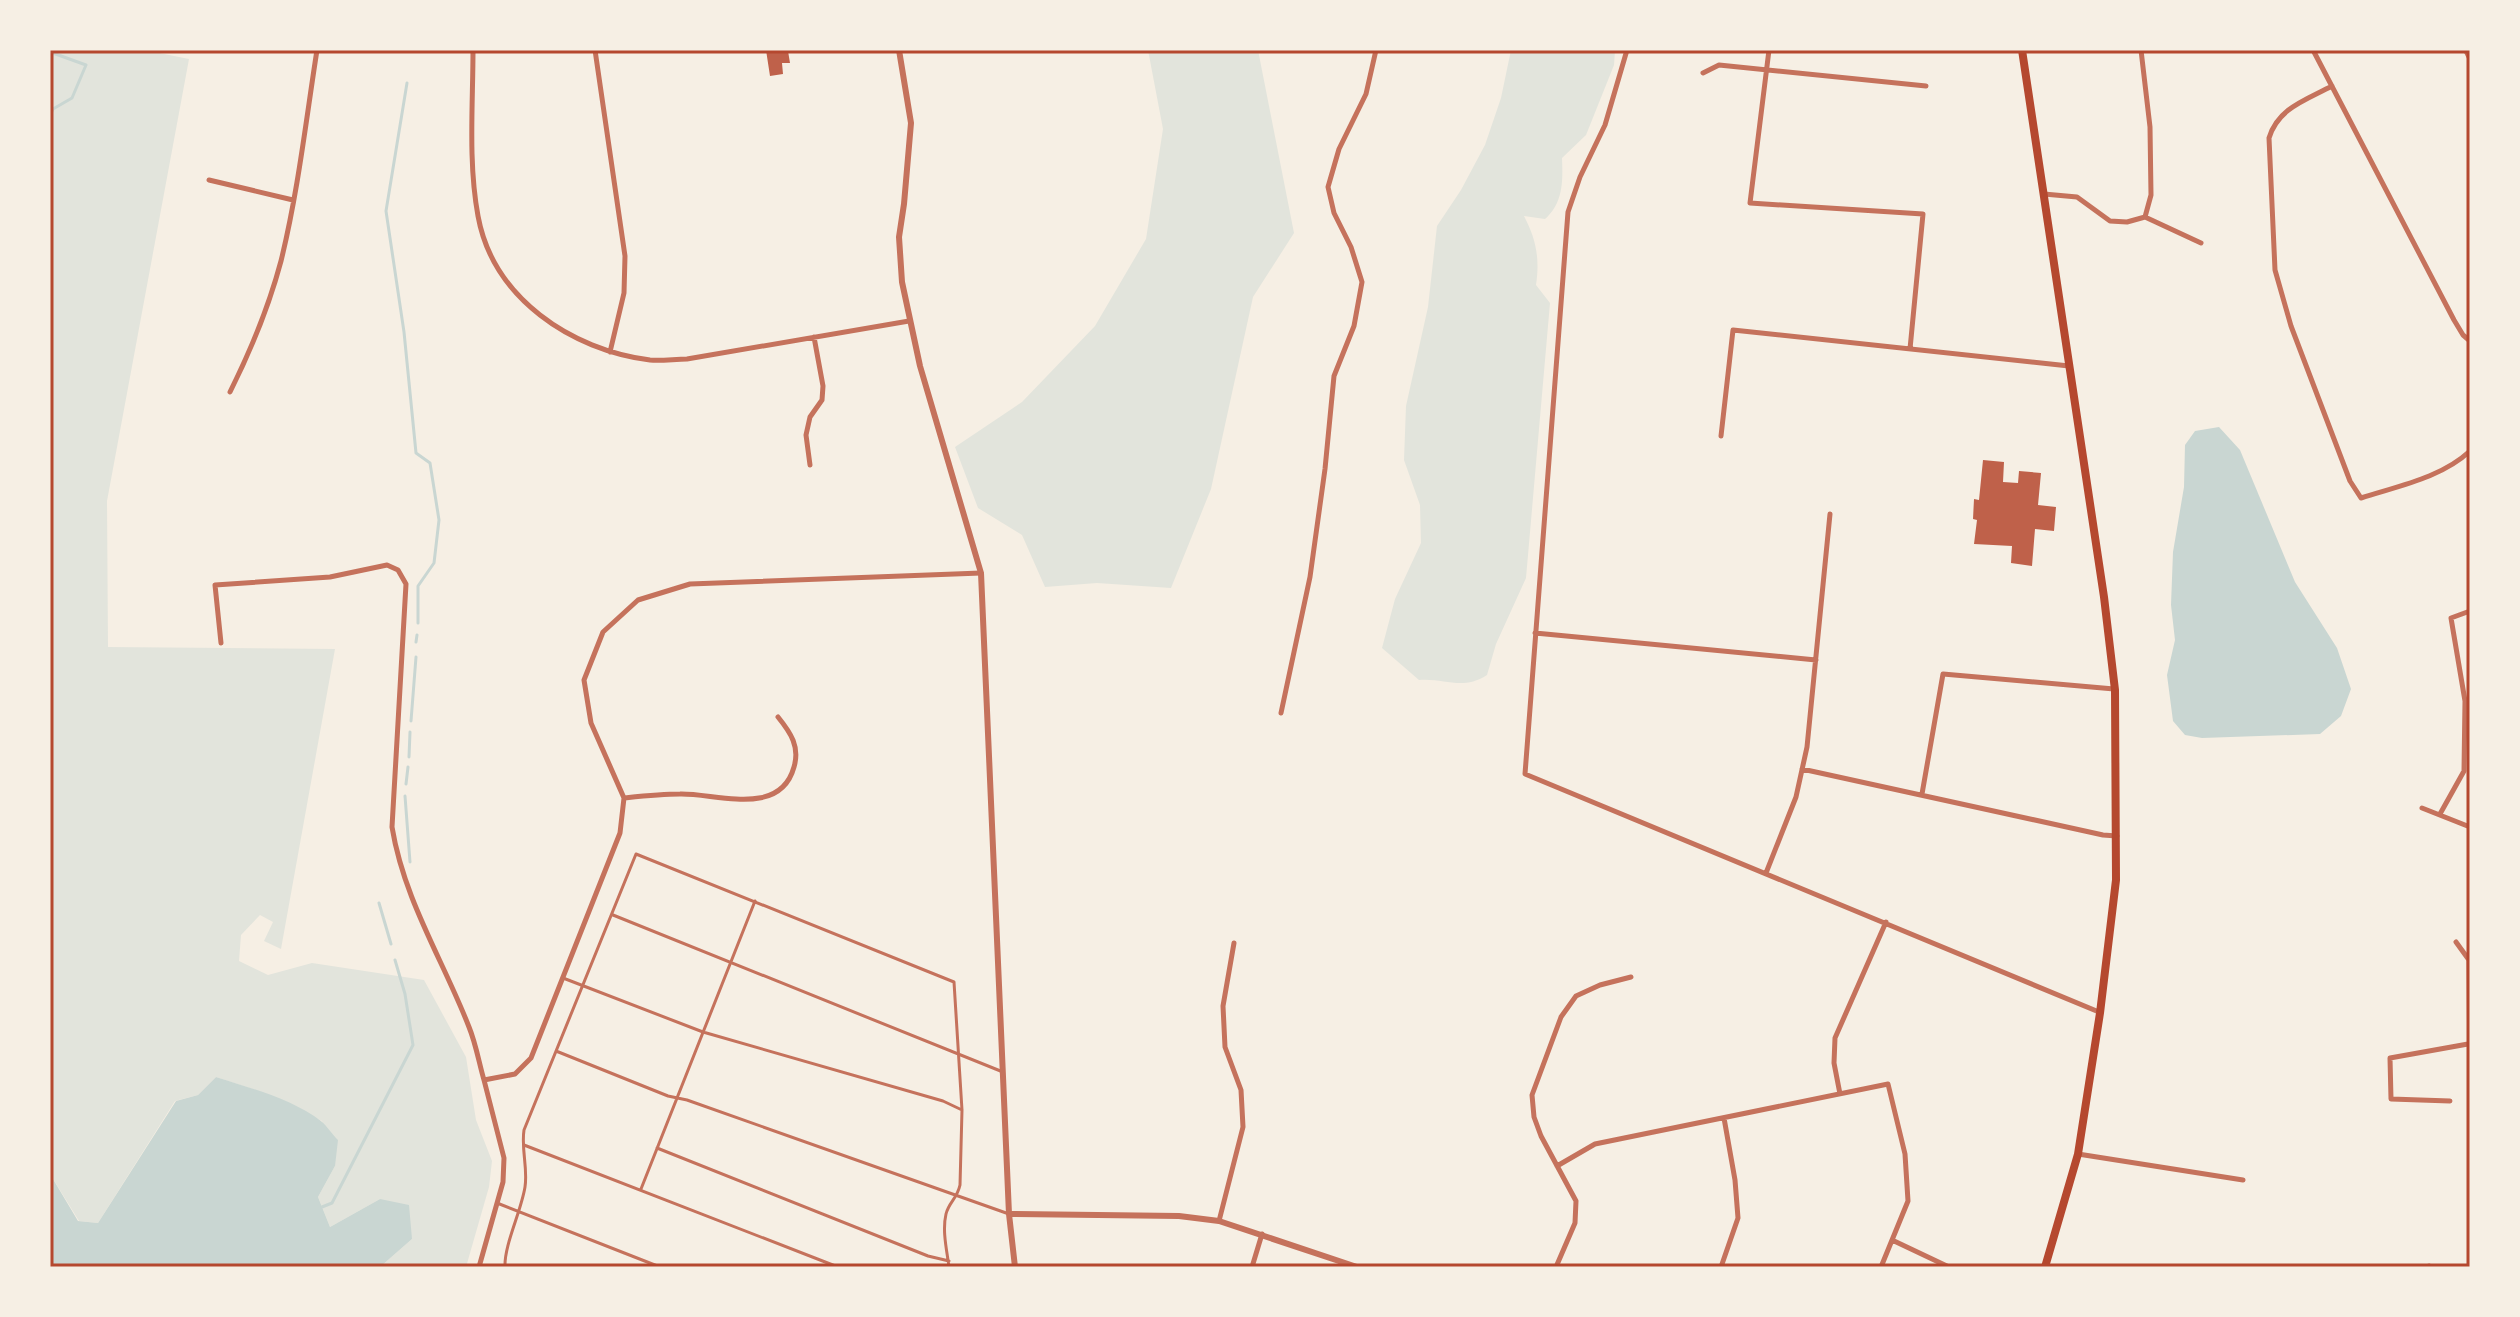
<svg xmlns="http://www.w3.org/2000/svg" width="2520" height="1317" font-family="'Public Sans',sans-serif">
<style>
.green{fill:#e2e4dc}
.water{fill:#c9d6d2}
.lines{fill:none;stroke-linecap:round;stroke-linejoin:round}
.stream{stroke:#c9d6d2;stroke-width:3}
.building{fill:#bf614a}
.service{stroke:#c5725c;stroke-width:3}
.minor{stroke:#c5725c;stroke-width:5}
.tertiary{stroke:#c5725c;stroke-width:6}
.primary{stroke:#b5482f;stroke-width:8}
.neatline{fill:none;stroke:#b5482f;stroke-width:3}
</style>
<rect width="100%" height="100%" fill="#f6efe4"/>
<path class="green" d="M50,50H144L189,59L107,501L108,647L335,649L281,949L264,941L273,922L260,915L241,935L239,961L268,975L312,963L424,980L466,1057L476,1120L492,1161L489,1187L466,1267H380L412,1239L380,1199L330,1227L318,1197L335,1166L322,1121L261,1092L216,1077L198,1095L175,1101L98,1223L79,1221L50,1174Z
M1148,50H1258L1294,233L1253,297L1211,489L1171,588L1097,583L1045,587L1022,535L978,508L955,447L1022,402L1095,326L1146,239L1163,129Z
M1511,50H1615L1614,65L1586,135L1562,158C1563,182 1563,203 1545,219L1524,216C1536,239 1540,258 1536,285L1550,303L1526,578L1496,644L1487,675C1462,691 1446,678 1419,680L1382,648L1395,599L1421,543L1420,505L1404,460L1406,406L1428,307L1437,226L1461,190L1485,145L1501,98Z"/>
<path class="water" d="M2219,427L2240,450L2295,582L2337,648L2351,689L2341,716L2320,734L2202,738L2185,735L2173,721L2167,675L2175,640L2171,605L2173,552L2184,487L2185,445L2195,431Z
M216,1077C250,1088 292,1099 321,1121C327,1126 332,1134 338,1140L335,1166L318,1197L330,1227L380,1199L409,1205L412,1239L380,1267H50V1174L78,1221L98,1223L176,1101L198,1095Z"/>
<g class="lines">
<path class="stream" d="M50,52L86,65L72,98L53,109L50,115
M407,83L386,211L404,332L416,453L430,463L439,520L434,563L418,586V623
M416,642L417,635
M411,721L416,657
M409,757L410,732
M406,784L408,767
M405,796L410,862
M379,903L391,944
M322,1207L332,1203L413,1045L405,994L395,960"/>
</g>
<path class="building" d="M766,50L788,51L790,63H782L783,74L770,76Z
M1983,460L2004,462L2003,482L2018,483L2019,471L2041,473L2038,505L2056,507L2054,531L2035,529L2032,566L2011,563L2012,546L1974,544L1977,520L1973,519L1974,499L1979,500Z"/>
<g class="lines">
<path class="service" d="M613,915L1003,1072
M563,978L703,1032L943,1101L962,1110
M556,1051L668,1096L687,1100L1009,1214
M524,1145L838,1267
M657,1148L928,1256L949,1261
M641,1189L755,901
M497,1203L660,1267
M505,1267C504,1245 521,1212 525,1187C528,1168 521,1149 524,1130L636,854L954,982L962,1110L960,1185C957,1199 949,1202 946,1214C942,1231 947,1251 949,1267"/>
<path class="minor" d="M473,50C473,104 468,162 478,216C493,298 571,350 650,360C662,361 675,359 687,359L909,321
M595,50L625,256L624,293L610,352
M1627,50L1605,125L1580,177L1568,212L1525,774L2099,1012
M1769,50L1750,203L1923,214L1910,349
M2313,50L2454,320L2463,335L2470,341
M1703,73L1719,65L1926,86
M2332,86C2306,100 2278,108 2269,138L2275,270L2291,326L2350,481L2361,498C2398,486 2441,478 2470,451
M209,180L293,200
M2044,194L2077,197L2110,221L2127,222L2145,217L2151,195L2150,127L2141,50
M2145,217L2201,243
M230,392C251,350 269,306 281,261C298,192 306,120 317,50
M1721,436L1733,330L2069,366
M810,465L806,435L810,417L822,400L823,386L814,337
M1535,633L1816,660
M221,643L215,585L330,577L387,565L398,570L406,584L392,827C404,900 443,960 469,1027C476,1044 479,1063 484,1080
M1281,713L1310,577L1325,469L1334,376L1354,326L1362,282L1351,247L1334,213L1328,187L1339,149L1366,94L1376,50
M1802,769L2103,835L2117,836
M1922,794L1943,674L2114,689
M624,798C643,796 661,794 680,794C716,793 780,818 794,767C800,747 791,733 778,717
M2422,808L2470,827
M2440,814L2464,771L2465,701L2451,618L2470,611
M1766,873L1796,797L1807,747L1830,514
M2456,942L2469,960L2470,1085
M1840,1094L1834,1063L1835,1038L1886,922
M2450,1101L2391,1099L2390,1058L2468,1044
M2078,1154L2243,1180
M1557,1166L1595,1144L1888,1084L1905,1154L1908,1201L1881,1267
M1219,1221L1243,1127L1241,1090L1225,1047L1223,1006L1234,943
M1892,1240L1949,1267
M479,1267L503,1182L504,1158L484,1080L515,1074L531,1058L620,833L624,798L591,723L584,680L603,632L638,600L690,584L981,573
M1252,1267L1262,1234
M1556,1267L1575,1223L1576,1201L1541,1136L1534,1117L1532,1095L1561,1017L1576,996L1600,985L1631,977
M1721,1267L1738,1218L1735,1180L1724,1118
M2427,1267L2429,1266"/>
<path class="tertiary" d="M899,50L911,123L904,204L899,237L902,282L920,366L981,573L1009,1214L1015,1267
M2466,50L2470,58
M1009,1214L1179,1216L1219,1221L1357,1267"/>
<path class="primary" d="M2022,50L2104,597L2115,690L2116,880L2100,1013L2078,1154L2045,1267"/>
</g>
<rect width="2520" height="1317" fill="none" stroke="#f6efe4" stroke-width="104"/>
<rect x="52" y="52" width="2416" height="1213" class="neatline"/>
</svg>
